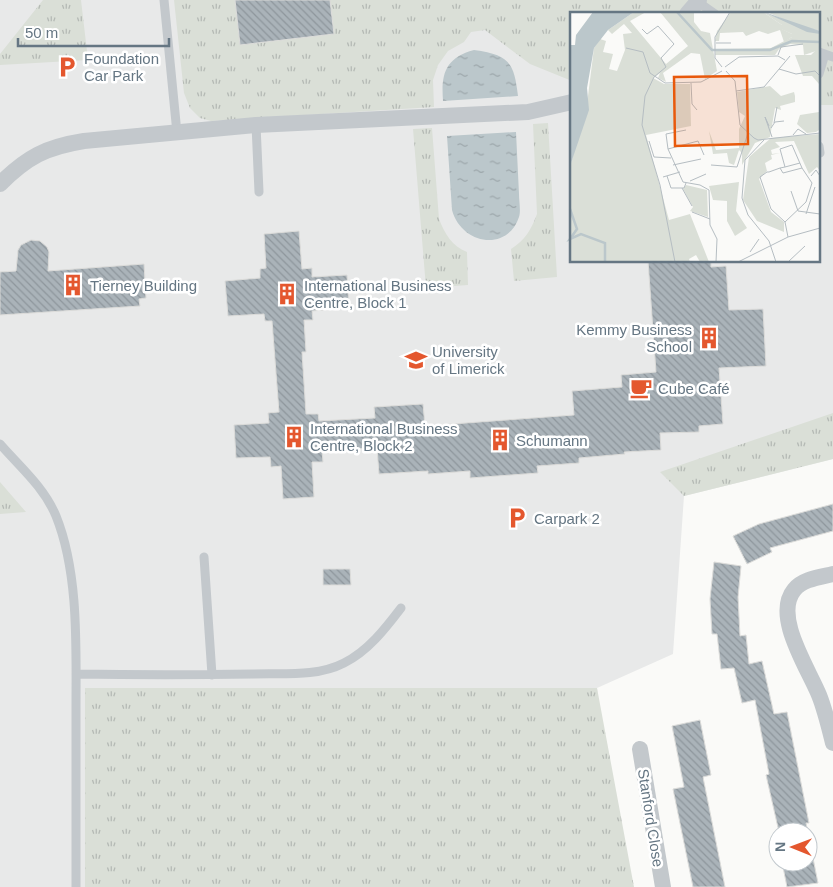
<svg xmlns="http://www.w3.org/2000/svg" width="833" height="887" font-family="Helvetica,sans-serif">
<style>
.built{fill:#e8e9e9;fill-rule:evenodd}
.grass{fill:url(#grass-tufts)}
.water{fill:url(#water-ripples)}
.building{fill:url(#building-back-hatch);stroke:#dcdcda}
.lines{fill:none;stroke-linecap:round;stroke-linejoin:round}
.lane{stroke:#c3c8cc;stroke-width:9}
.street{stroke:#c3c8cc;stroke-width:16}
.labels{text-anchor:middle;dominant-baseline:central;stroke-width:5;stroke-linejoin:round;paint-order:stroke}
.poi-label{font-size:15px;fill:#657683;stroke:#fff;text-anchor:start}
.street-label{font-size:15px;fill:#657683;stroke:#fff}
.inset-river{fill:none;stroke:#bbc7cb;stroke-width:2.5}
.inset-road{fill:none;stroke:#b5bdc2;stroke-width:1}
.view{fill:#e8590c;fill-opacity:0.15;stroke:#e8590c;stroke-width:2.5}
.inset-edge{fill:none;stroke:#657683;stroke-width:2.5}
</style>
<defs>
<pattern id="grass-tufts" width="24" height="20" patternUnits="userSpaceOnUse" patternTransform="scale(1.25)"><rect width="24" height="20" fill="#dadfd7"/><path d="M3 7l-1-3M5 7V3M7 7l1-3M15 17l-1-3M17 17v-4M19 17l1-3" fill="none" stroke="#b4b9b4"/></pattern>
<pattern id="water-ripples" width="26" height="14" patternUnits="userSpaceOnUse" patternTransform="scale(1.25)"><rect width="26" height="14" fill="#bbc7cb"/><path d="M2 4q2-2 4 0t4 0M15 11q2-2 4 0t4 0" fill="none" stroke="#9ca6aa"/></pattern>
<pattern id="building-back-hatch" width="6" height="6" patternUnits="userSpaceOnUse" patternTransform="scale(1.25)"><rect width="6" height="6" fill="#aab3b9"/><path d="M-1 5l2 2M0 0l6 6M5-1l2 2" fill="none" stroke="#8e969c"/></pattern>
</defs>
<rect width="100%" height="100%" fill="#fafaf8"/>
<path class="built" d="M0,0H833V459L684,496L673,654L597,688L615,887H0ZM572,14H819V261H572Z"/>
<path class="grass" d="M43,0H81L88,60L0,65V54Z
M174,0H833V105H819V14H572V81L530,64L485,30L471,32L464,42L448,51L438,65L433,80L434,107L211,121L200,118L190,108L184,93Z
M548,123L557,277L514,281L511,249C525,240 531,230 537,214L533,124Z
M432,128L439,219C445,234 452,246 467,252L468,285L426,288L413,129Z
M833,413V459L684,496L660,472Z
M0,482L26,512L0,514Z
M85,688H597L634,887H85Z"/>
<path class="water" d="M474,50C509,55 514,62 518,96L443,101C441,74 445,58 474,50Z
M516,132C517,153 518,173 519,194C519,201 521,211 519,217C507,253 461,244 452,210L447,136Z"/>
<path class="building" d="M235,0H330L334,34L240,45Z
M299,231L302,269L312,268V277L347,275L349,308L312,311L313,320H304L306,352H302L306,414H318L319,421L375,418L374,407L423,404L425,426L574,415L572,391L622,387L621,375L656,372L648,261H711V267L726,266L729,310L763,309L766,366L719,368L723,424L699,426V432L660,433L661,450L624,452L625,454L579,458V463L537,466L538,473L470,478V471L428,474V471L379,474L377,448L322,450L323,462H312L314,497L283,499L281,466L271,467L270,457L236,458L234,425L269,423L268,413L279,412L272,321H265L264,314L228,316L225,281L260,278V269L266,268L264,234Z
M31,240L40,241L47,247L49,252L48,271L144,264L146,298L139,299L140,306L0,315V272L16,271L18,250L21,245Z
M833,504V531L770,548L772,552L747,564L733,536L759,524Z
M714,562L741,566L738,597L740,636L746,635L749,664L762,661L774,714L787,712L809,823H806L818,883L787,887L782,862H808V832H779L766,775L769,774L755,700L742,703L734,668L721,669L717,634H712L710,599Z
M323,569H350L351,585H323Z
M700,720L711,775L703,777L725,887H693L673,789L684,787L672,726Z"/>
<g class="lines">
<path class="lane" d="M164,0L177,133
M698,2L715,14
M819,52L833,57
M819,74L825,54
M256,125L259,192
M819,146L820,153
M0,444C20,467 44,487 56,516C79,573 76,648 76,708C76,768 76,827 76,887
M204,557L212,675
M76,674C135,675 195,675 254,674C283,673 317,677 344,663C368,651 385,629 401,608"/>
<path class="street" d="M687,14L699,0
M0,184C27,157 46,147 84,141L256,125L528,112L572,102
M833,574C821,577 802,579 794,590C773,616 808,668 819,695C825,710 829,727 833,743
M640,749L663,887"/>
</g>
<defs>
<g id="parking-bare" transform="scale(1.725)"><path d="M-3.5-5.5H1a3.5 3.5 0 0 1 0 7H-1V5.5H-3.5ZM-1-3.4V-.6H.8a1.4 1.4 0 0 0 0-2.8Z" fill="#e4572e" stroke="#fff" stroke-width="2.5" paint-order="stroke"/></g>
<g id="building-bare" transform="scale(1.725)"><path d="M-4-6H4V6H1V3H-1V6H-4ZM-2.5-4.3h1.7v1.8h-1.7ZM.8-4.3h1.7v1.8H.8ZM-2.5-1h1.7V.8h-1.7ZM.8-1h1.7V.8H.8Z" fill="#e4572e" stroke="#fff" stroke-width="2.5" paint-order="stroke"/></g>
<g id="university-bare" transform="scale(1.725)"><path d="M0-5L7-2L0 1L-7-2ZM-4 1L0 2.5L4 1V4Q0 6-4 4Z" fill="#e4572e" stroke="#fff" stroke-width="2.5" paint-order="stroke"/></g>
<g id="cafe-bare" transform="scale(1.725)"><path d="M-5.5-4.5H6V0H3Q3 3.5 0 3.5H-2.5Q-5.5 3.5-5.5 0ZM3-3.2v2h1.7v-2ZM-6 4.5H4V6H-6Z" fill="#e4572e" stroke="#fff" stroke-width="2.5" paint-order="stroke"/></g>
</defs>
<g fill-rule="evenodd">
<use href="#parking-bare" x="67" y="67"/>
<use href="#building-bare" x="73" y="285"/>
<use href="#building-bare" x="287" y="294"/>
<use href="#building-bare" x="709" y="338"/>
<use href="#university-bare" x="416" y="360"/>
<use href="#cafe-bare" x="641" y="388"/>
<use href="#building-bare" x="294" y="437"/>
<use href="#building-bare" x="500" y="440"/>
<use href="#parking-bare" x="517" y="518"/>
</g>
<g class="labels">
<g class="poi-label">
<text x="84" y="58">Foundation<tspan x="84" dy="17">Car Park</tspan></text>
<text x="90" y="285">Tierney Building</text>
<text x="304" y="285">International Business<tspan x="304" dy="17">Centre, Block 1</tspan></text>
<text x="692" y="329" text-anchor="end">Kemmy Business<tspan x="692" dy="17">School</tspan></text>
<text x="432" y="351">University<tspan x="432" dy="17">of Limerick</tspan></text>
<text x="658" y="388">Cube Café</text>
<text x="310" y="428">International Business<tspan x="310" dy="17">Centre, Block 2</tspan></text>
<text x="516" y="440">Schumann</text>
<text x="534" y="518">Carpark 2</text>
</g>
<g class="street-label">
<text transform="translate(651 818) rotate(81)">Stanford Close</text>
</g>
</g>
<g transform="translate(570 12)">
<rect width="250" height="250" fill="#fafaf8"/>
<path d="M64,0H76L60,9L96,52L118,34L90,0H124V10L131,19L140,21L147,59L135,67L130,42L121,41L93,61L96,70L88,66L90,61L83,66L94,72H120L121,114L76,123L99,208L120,202L139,250H130L126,243L119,247L120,250H0V154L16,100L24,36L30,27L36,29L33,40L43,42L39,57L47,59L55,38L53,22L62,21L54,12L42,22L38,18ZM161,0H193L212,13V17L222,22V25L214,30L210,18L198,22L189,19L176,24L173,20L150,21L149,29H145L147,19ZM250,34V72H249L242,64H233L225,43H241ZM200,74L211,84L224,80L225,84V90L210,94L211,98L205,96L200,125L185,131L172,153V141L169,138L164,153L159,151L157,141L143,142L139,119L146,138L169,136V117L175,104L169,100L167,80ZM249,100V118L246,120L237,121L227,112L230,103ZM250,122V159L247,155L239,162L224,129L205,130L210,135L201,138L202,142L210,141L201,143L202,147L195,151L197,159L189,167L201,200L214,210V220L187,209L173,188L179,145L201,126ZM169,170L166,199L177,216L165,224L157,209V189L143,188L139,174ZM116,173L137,178L138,205L120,199L123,195L113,177Z" fill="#dadfd7"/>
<path d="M193,0L250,22L249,38L234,43L233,33L220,32L209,37L205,43H145L146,37L201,36L222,25V22L211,17L212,13ZM197,0H250V19L224,12Z" fill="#dadfd7"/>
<path d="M23,0H64L38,18L24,36L17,76L19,98L0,154V33H5L6,23ZM194,0L250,19V22L237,20Z" fill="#bbc7cb"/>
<path class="inset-river" d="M107,0L142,38H200L222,29L250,30M0,197L7,217L0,227L11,222L35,231V250"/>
<path class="inset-road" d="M72,17L77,22L88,14L104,32L91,46L96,55L84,65L75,84L72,113L90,173L105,250M146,31H161M56,36L73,40L80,61L95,71L131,70L152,59M208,43L211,35L233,32M152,55L145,46V25L160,0M155,55L169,45L208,44L215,48M209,57L226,62L245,59L250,64M156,59L165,69L170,113L184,126L188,128L250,121M121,71L122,92L127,98M166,79L194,75L220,44M204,111L207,95M199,114L195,105L202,125M201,116L205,110L214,109M116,118L96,122L98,137L113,170L130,173L139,178L140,213L147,227L146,250M223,123L228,117L236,122M194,128L175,148L172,186L178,203L199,229L206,250M79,129L84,145L101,146M98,137L128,129L134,143M103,153L131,147M141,153L167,155L178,121M215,155L230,151M210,156L213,161L232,156L242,171L236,190L215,210L201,197L190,165L197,160H199L210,156L215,155L210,137L222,133L232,156M97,164L101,176H114L116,171M241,164L246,158L250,164M93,165L110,160M120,169L136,162M112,176L122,194M221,179L228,199L250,202M122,200L140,207M236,202L245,175M215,210L218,225M180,240L189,227M168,250L218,225L250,216M218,250L235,234"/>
<path class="view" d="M177,64L178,132L105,134L104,65Z"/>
<rect width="250" height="250" class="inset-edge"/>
</g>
<g transform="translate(793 847) rotate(271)"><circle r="24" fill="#ffffff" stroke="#c1c8cd"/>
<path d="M0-4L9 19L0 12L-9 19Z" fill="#e4572e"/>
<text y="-8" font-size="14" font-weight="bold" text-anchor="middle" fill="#657683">N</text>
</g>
<path d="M18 38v8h151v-8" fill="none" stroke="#657683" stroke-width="2.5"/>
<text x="25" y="38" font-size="15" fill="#657683" stroke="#ffffff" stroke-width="4" paint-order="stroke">50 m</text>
</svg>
